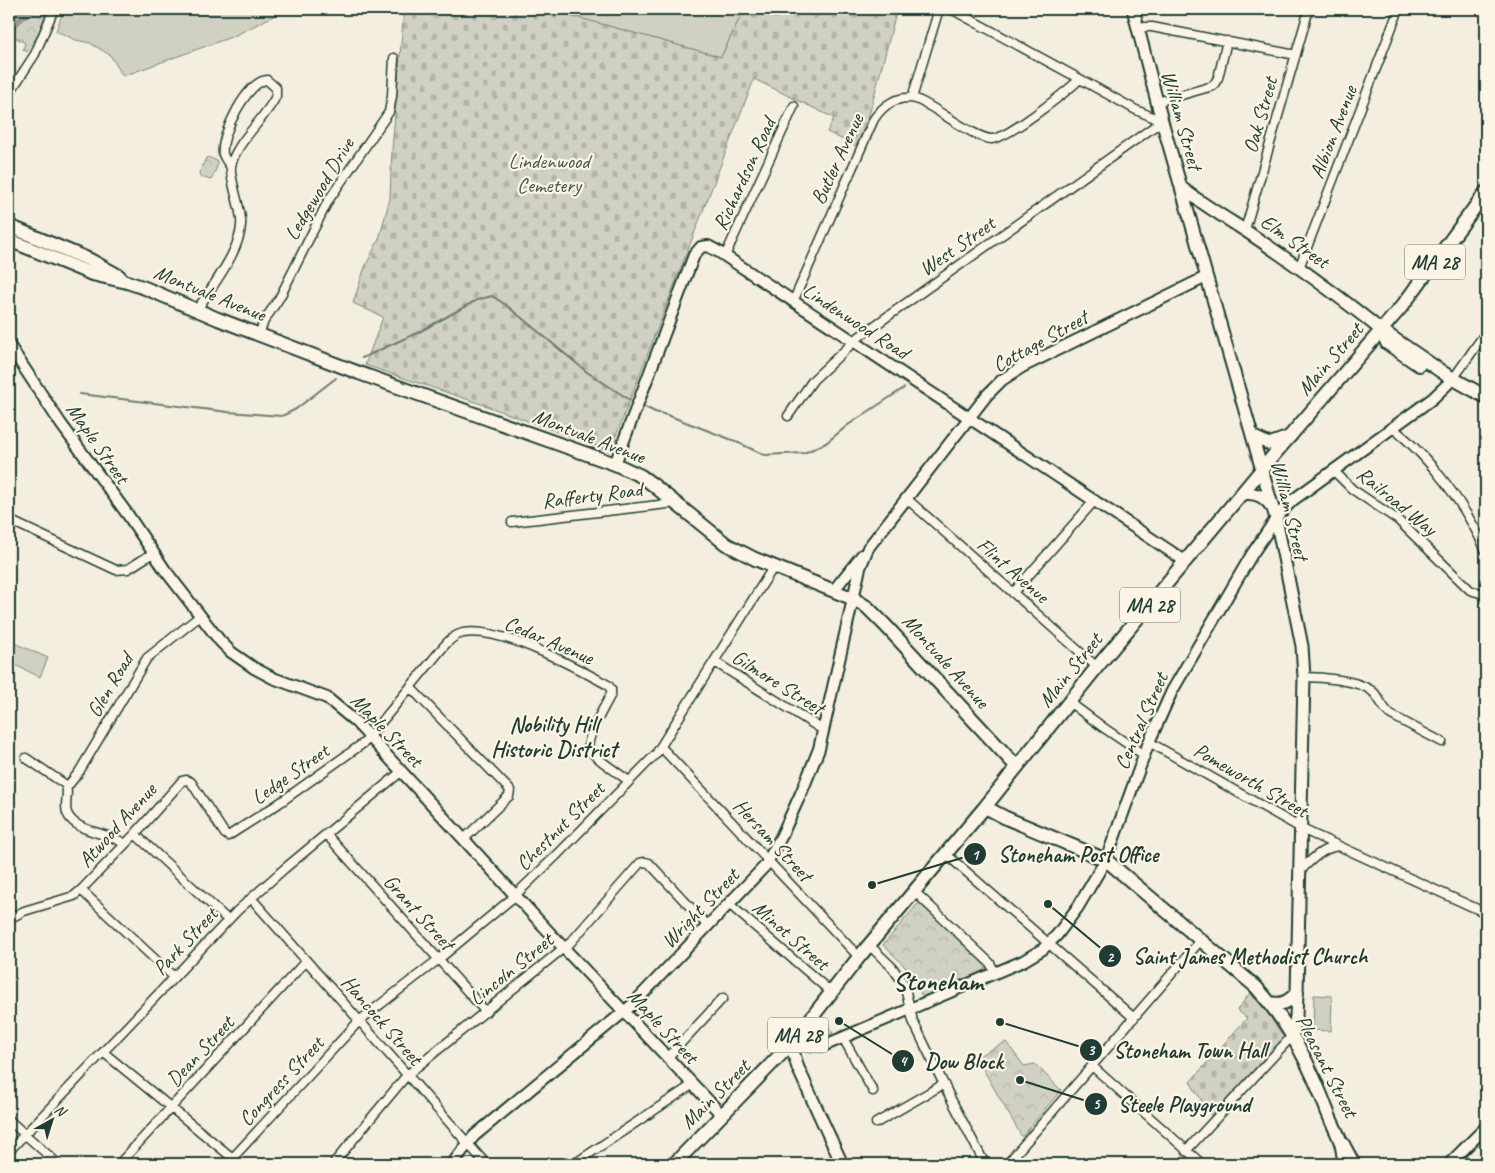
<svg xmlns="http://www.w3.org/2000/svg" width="1495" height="1173" font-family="Caveat,sans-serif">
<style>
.green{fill:#d0d1c2;stroke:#78877b}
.cemetery{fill:url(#cemetery-stones);stroke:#78877b}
.park{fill:url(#park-crowns);stroke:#78877b}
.water{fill:url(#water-waves);stroke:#6c7d72}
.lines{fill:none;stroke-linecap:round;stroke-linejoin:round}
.stream{stroke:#6c7d72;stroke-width:2}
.minor-casing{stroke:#1f3d34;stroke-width:11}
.tertiary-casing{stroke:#1f3d34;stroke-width:14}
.secondary-casing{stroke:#1f3d34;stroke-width:15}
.primary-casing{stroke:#1f3d34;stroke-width:16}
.minor{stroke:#fcf5e5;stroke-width:8}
.tertiary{stroke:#fcf5e5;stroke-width:10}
.secondary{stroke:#fcf5e5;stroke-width:11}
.primary{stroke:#fcf5e5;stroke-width:12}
.labels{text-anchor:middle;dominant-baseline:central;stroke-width:4.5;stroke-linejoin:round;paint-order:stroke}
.shield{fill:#fcf5e5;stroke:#617469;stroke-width:1}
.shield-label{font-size:20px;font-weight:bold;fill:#1f3d34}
.street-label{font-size:21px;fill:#1f3d34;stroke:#fcf5e5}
.park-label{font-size:21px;fill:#425b50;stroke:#fcf5e5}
.neighbourhood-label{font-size:22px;font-weight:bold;fill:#1f3d34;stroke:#fcf5e5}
.district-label{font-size:26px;font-weight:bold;fill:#1f3d34;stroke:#fcf5e5}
.leader{fill:none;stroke:#1f3d34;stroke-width:2}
.callout-dot{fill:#1f3d34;stroke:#fcf5e5;stroke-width:2}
.mark-label{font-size:15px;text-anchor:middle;font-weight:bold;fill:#fff}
.callout-label{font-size:22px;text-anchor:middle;font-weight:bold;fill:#1f3d34;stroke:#fcf5e5;stroke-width:4.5;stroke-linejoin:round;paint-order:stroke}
</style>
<defs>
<pattern id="cemetery-stones" width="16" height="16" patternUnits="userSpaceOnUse" patternTransform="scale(1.25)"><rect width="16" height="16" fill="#d0d1c2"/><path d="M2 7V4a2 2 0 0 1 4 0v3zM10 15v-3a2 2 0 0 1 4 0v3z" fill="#b2b4a7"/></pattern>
<pattern id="park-crowns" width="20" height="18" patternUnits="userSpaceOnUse" patternTransform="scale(1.25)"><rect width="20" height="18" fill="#d0d1c2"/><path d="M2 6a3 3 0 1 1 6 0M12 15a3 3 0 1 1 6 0" fill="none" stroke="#b2b4a7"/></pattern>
<pattern id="water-waves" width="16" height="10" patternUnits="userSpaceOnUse" patternTransform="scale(1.25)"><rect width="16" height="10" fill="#a0a89b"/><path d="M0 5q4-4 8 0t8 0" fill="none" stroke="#828a7f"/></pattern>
</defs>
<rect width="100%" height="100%" fill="#f3eede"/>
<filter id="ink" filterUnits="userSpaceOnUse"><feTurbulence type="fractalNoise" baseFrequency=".02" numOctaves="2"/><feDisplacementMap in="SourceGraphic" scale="10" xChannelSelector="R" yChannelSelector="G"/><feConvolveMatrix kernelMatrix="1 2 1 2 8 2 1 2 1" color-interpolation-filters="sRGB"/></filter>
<g filter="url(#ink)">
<path class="green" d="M64,9H287L234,36L123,76L110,55L90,43L76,40L56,31Z
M547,9H744L721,57Z
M12,642L48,658L40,677L9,662V649Z
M1314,995L1332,996L1331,1031L1313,1030Z"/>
<path class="cemetery" d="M404,9H547L721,57L744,9H897L868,119L856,146L827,132L834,118L754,79L610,451L484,405L365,365L383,317L353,303L365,267L379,239L390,198L392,150Z
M1250,993L1264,1008L1284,1038L1211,1116L1190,1082L1247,1018L1237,1010Z"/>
<path class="park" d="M9,9H47L38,35L27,52L23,49L25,43L10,34L9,35Z
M208,157L217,161L218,164L212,179L210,180L200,176L199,173L206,158Z
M921,900L987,966L983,971L922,997C916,975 899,960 883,945Z
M824,1020L833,1033L820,1039L817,1037C814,1030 819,1025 824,1020Z
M1006,1042L1024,1066L1035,1064L1061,1090L1022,1137L976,1057Z"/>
<path class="water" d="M9,9H36L9,32Z"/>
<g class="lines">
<path class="stream" d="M362,358L419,332L477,300L492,296L506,305L587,372L630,400
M80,394L228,412L282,416L296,409L336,378
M643,406L655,412L667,415L735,441L764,455L804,453L826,443L848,425L904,388"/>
<g class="minor-casing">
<path id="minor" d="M951,9L1080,79
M1138,27H1152L1296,55
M9,94L35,54L54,9
M912,98L939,9
M1157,102L1213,86L1218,78L1227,41
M1245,230L1309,9
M725,256L794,106
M1299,268L1399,9
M793,302L874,119C883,105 898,95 916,99C936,107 972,137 991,139C1006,140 1067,91 1080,79L1136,110L1162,121
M197,310C212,286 244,247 241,219C240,206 229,176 231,166C235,143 266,118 276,96V88L267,80C248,80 220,135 223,154C224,158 228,163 231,167
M259,335L264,321L280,297L328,201L389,112L392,96L394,58
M1453,379L1486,332
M788,416L813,380L860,336L1162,121
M1392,427C1432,460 1465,504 1486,551
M1333,470L1352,489L1398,520L1470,590L1480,593L1486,592
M906,498L1097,667
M9,520L116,570L128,569L153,553
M512,522L676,503
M1013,593L1095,500
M715,662L823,730
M1304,677C1321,677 1358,680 1372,691C1380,697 1382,709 1391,715L1442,742
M410,687L510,790L509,796L464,839
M1069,702L1104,728L1144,755
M1149,742L1306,831L1486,913
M662,748L859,957
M26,758L66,785C69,794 64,803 67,813C75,833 109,832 125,844
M67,787L79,772L147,658L200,616
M135,834L228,920
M327,835L486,1012
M946,854L1134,1018
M1299,872C1310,861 1322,848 1338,846
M915,892L990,963L995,973
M251,898L486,1164
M729,904L831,992
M9,919L24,911L74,896L81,890
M869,945L892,967L904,984L913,1021L951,1099L985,1164
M174,977L81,890L135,834L182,781L187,780L191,782L225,834L228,836L278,804L365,742L444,646C449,640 455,635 463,633C501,626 575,667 608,685L611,689V694C606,705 585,738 589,749C592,756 621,775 629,781
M843,1038L873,1091
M103,1052L240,1164
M667,1058L723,998
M1092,1066L1202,1164
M9,1120L58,1164
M876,1123L944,1084
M9,1151L237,911L284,869L402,771
M1186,1151L1292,1036
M119,1164L306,961
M227,1164L359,1021L439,959L510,900L558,854L656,754L774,566
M333,1164L407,1075L571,942L640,863L645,862L649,863L708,926
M574,1164L692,1085
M829,1164L839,1157
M1007,1164L1201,940"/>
</g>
<g class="tertiary-casing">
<path id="tertiary" d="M9,345L61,424L128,515L165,570L220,641L231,652L254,668L273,678L327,698L356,722L560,944L722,1115
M615,464L694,255L701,247L708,246L719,252L1185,561
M834,590L862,555
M791,1044L823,1046L1023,961L1043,949L1057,935L1078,907L1101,868L1106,860L1149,742L1172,691L1252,554L1280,513L1293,500L1432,399L1453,379
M452,1164L474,1136L632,1005L765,866L781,837L802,791L819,749L860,568L868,548L987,395L1002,380L1022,367L1206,277
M1449,1164L1486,1127"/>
</g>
<g class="secondary-casing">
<path id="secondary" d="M1133,9L1162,121L1276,519L1302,646L1304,677L1297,993L1296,1017L1292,1036
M1182,188C1202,204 1224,217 1246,231C1292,262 1338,295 1381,330
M1252,436L1269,444L1291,436
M1240,495C1253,491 1263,495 1271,506
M791,1044L798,1068L842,1164
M1343,1143L1354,1164"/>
</g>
<g class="primary-casing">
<path id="primary" d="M9,226L90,260L119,276
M9,240L92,274L127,282L145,288L218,319L359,373L615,464L641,476L652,484L726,544L755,559L854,599L867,607L885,625L1017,767
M1381,330L1445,374L1486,397
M1382,331L1387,343L1419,365
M985,807L1006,818L1106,860L1256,987C1290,1024 1311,1067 1328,1113C1337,1135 1343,1139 1344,1164
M1271,1003C1282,1006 1289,1001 1297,993
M674,1164L791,1044L859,957L985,807L1097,667L1272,457L1403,305L1486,192"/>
</g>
<use href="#minor" class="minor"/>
<use href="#tertiary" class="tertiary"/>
<use href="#secondary" class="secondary"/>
<use href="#primary" class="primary"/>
</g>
</g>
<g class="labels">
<g class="shield">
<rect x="1405" y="244.5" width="60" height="35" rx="4"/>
<rect x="1120" y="587.5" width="60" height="35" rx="4"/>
<rect x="768" y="1017.5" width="60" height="35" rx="4"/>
</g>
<g class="shield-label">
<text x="1435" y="262">MA 28</text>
<text x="1150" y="605">MA 28</text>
<text x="798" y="1035">MA 28</text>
</g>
<g class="street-label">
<text transform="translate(1260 115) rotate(-74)">Oak Street</text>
<text transform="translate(1182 120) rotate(74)">William Street</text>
<text transform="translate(1333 132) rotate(-69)">Albion Avenue</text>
<text transform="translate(837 159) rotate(-65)">Butler Avenue</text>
<text transform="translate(744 174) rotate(-65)">Richardson Road</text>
<text transform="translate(319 189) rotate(-59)">Ledgewood Drive</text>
<text transform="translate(1295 241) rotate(35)">Elm Street</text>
<text transform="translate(957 246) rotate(-35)">West Street</text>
<text transform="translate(210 293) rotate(22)">Montvale Avenue</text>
<text transform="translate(856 321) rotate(33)">Lindenwood Road</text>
<text transform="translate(1040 341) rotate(-29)">Cottage Street</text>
<text transform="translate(1330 359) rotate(-49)">Main Street</text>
<text transform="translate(589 436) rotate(21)">Montvale Avenue</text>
<text transform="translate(98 443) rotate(55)">Maple Street</text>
<text transform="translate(592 495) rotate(-7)">Rafferty Road</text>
<text transform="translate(1397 501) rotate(39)">Railroad Way</text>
<text transform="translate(1290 510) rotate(76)">William Street</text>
<text transform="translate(1013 570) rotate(41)">Flint Avenue</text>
<text transform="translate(549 640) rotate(23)">Cedar Avenue</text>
<text transform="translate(946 661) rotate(48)">Montvale Avenue</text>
<text transform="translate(1070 670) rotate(-51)">Main Street</text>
<text transform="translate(778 682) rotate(32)">Gilmore Street</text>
<text transform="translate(110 685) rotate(-59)">Glen Road</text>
<text transform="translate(1141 721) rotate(-66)">Central Street</text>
<text transform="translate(387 730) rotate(46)">Maple Street</text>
<text transform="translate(290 774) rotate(-35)">Ledge Street</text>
<text transform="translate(1251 780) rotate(30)">Pomeworth Street</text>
<text transform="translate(117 825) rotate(-48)">Atwood Avenue</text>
<text transform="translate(560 826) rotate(-45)">Chestnut Street</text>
<text transform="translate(773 840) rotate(47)">Hersam Street</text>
<text transform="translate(700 908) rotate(-46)">Wright Street</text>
<text transform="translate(419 912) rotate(48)">Grant Street</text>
<text transform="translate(791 935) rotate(41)">Minot Street</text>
<text transform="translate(185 941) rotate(-47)">Park Street</text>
<text transform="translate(511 969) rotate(-39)">Lincoln Street</text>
<text transform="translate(382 1020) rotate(49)">Hancock Street</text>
<text transform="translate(663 1026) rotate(47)">Maple Street</text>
<text transform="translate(200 1051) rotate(-47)">Dean Street</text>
<text transform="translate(1327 1066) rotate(63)">Pleasant Street</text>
<text transform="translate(281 1081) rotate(-47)">Congress Street</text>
<text transform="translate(715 1094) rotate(-45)">Main Street</text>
</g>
<g class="park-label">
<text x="549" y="161">Lindenwood<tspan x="549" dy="24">Cemetery</tspan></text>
</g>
<g class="neighbourhood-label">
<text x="554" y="725">Nobility Hill<tspan x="554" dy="25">Historic District</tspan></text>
</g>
<g class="district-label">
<text x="938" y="981">Stoneham</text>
</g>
</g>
<path class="leader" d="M872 885L975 854M1048 904L1110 956M1000 1022L1091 1050M839 1021L903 1061M1020 1080L1096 1104"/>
<g class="callout-dot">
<circle cx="872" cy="885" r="5"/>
<circle cx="1048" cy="904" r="5"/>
<circle cx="1000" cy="1022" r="5"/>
<circle cx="839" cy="1021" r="5"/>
<circle cx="1020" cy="1080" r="5"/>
<circle cx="975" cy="854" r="12"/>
<circle cx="1110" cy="956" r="12"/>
<circle cx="1091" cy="1050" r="12"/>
<circle cx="903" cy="1061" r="12"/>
<circle cx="1096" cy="1104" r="12"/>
</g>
<g class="mark-label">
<text x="975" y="860">1</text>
<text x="1110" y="962">2</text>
<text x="1091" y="1055">3</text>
<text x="903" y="1066">4</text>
<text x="1096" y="1109">5</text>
</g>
<g class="callout-label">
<text x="1078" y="862">Stoneham Post Office</text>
<text x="1250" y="964">Saint James Methodist Church</text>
<text x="1190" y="1058">Stoneham Town Hall</text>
<text x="964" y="1069">Dow Block</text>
<text x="1184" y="1112">Steele Playground</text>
</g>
<rect width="1495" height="1173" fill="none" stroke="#fcf5e5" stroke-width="30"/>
<rect x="15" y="15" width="1465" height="1143" fill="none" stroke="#1f3d34" stroke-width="2" filter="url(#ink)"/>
<g transform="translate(52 1120) rotate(39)" stroke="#fcf5e5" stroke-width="4" paint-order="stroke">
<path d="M0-4L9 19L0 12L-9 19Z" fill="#1f3d34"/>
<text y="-8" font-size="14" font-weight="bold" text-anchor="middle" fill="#1f3d34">N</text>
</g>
</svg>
